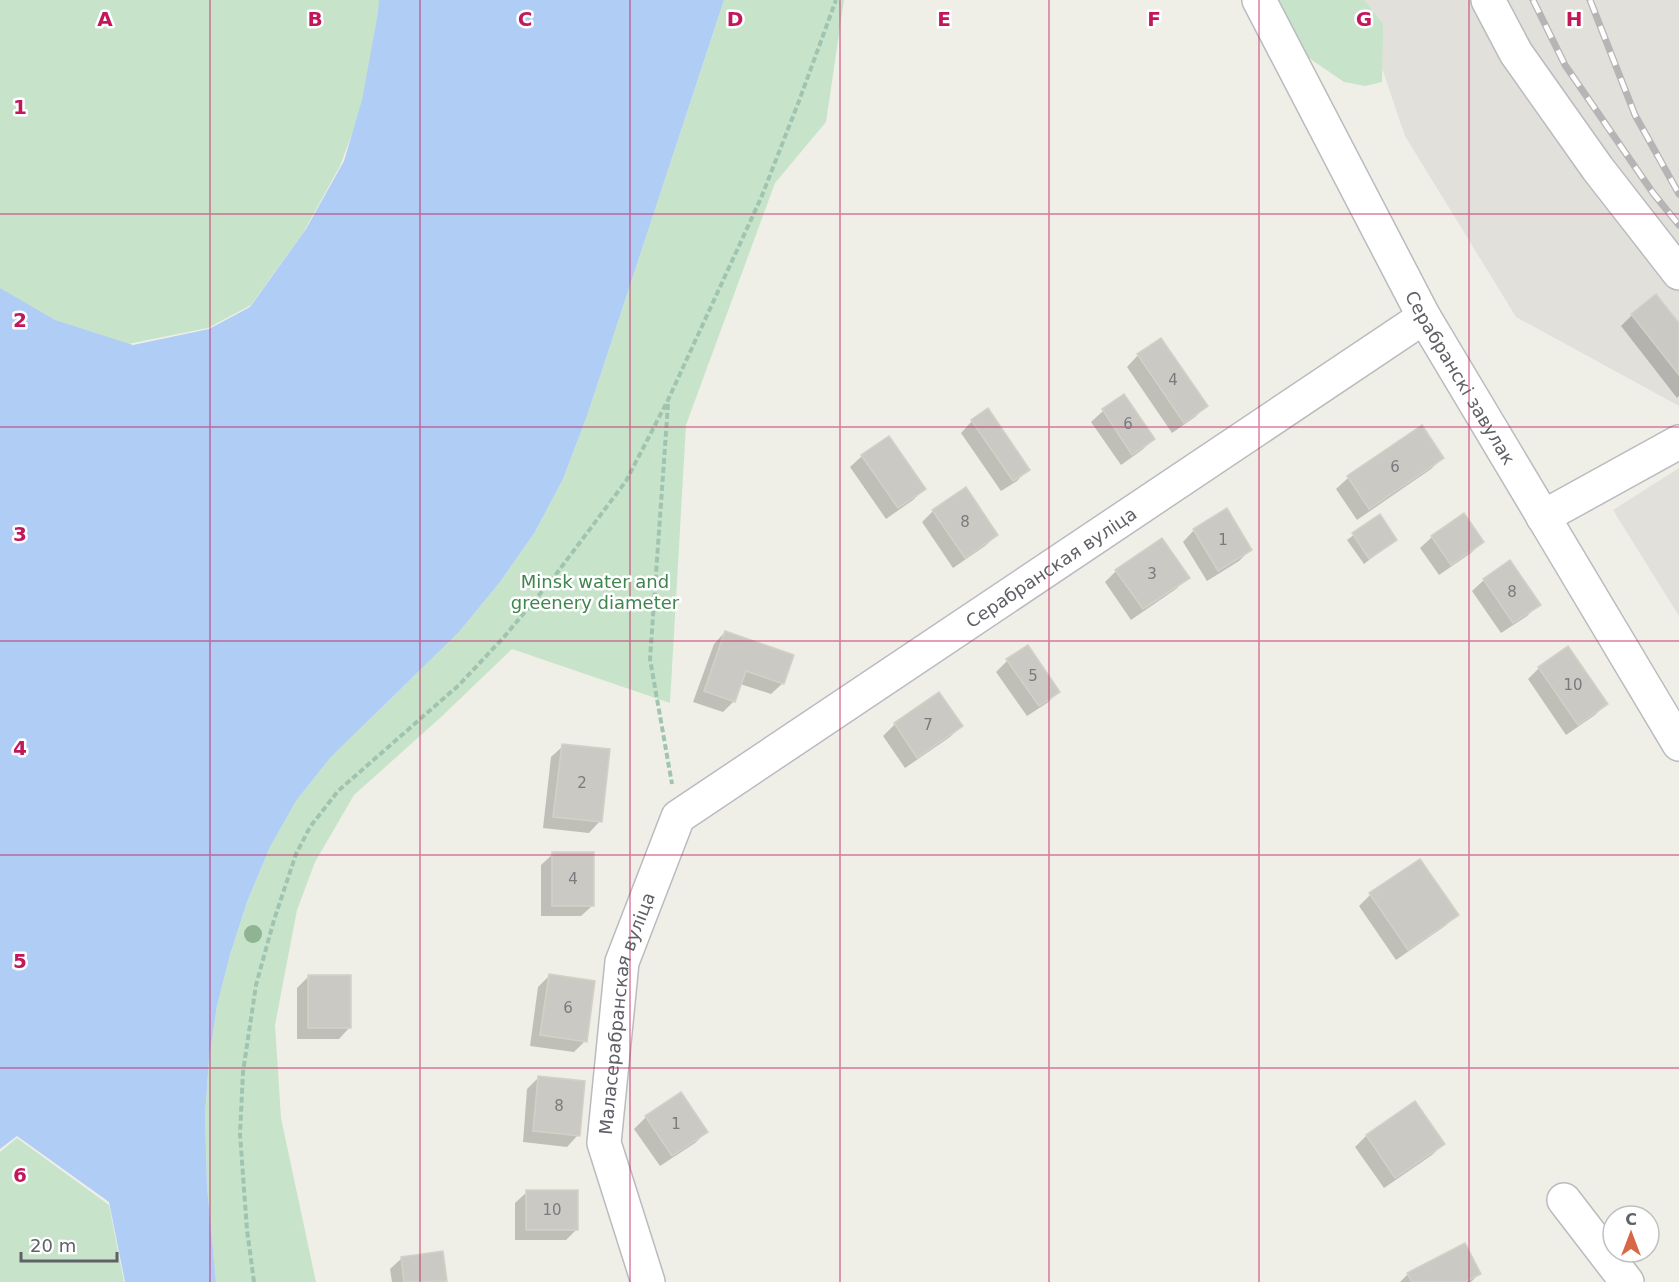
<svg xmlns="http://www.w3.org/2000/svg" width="1679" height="1282" font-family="'DejaVu Sans',sans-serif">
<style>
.industrial{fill:#e1e0db}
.green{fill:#c7e4cb}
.water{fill:#b0cdf6}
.shadow{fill:#0003}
.building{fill:#cbc9c4;stroke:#d3d1c6;stroke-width:1.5}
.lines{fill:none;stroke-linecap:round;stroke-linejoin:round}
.minor-casing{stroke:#b9bbbf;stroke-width:36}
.path{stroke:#a0c4b0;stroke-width:4;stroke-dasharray:6 3;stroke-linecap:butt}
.minor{stroke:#fff;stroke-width:33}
.rail-casing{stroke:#b5b5b6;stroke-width:7}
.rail{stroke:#fff;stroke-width:4.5;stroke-dasharray:14;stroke-linecap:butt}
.tree{fill:#8fb493}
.grid{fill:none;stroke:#c2185b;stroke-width:1.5;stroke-opacity:0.55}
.labels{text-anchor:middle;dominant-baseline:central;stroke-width:5;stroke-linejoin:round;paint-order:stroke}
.number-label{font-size:15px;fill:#7a7b7e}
.street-label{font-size:18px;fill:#5f6166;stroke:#fff}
.park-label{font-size:18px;fill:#40844e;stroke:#fff}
.grid-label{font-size:20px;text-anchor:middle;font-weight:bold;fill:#c2185b;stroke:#fff;stroke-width:5;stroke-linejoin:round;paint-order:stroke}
</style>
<rect width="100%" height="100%" fill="#efefe7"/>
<path class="industrial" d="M1359,0H1679V406L1516,317L1405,136Z
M1679,468V616L1613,510Z"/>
<path class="green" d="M0,0H380L379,15L365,99L340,166L303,233L251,305L208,328L128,344L9,308L0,287Z
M724,0H844L826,122L775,183L686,425L670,703L512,649L440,718L354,795L315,862L297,910L275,1025L281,1118L316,1282H216L207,1186L205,1115L209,1060L217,1006L230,955L247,902L270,847L296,801L330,758L459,632L500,582L535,532L563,479L587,416Z
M1277,0H1364L1383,24L1382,82L1365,86L1344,82L1306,56Z
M17,1138L109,1205L124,1282H0V1152Z"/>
<path class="water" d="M379,0H724L587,416L563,479L535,532L500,582L459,632L330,758L296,801L270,847L247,902L230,955L217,1006L209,1060L205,1115L207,1186L216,1282H125L109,1202L17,1136L0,1149V288L55,320L133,345L209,329L250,307L306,229L344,161L362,100L378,13Z"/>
<path class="shadow" d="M1632,315L1679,326V396L1677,398L1621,326Z
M1138,355L1206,406L1195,417L1172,433L1127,367Z
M1124,396L1153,439L1142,450L1121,465L1091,422L1103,411Z
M988,410L1028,469L1017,481L1001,491L961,433L972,421Z
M1421,427L1442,458L1431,469L1357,520L1336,489L1348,478Z
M888,438L924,489L913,500L886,519L850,467L862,456Z
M933,511L997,535L985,546L953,568L922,522Z
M1379,516L1395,540L1364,564L1347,540Z
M1194,530L1250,550L1239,561L1207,581L1183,542Z
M1432,537L1482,542L1471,553L1439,575L1420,548Z
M1116,571L1188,577L1176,589L1131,620L1105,582Z
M1484,580L1539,604L1527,616L1501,633L1472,591Z
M725,632L783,683L771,694L740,684L734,701L723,712L693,702L714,644Z
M1007,661L1058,692L1047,703L1027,716L996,672Z
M1539,668L1606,704L1595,715L1566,735L1528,679Z
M939,694L961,726L950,737L905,768L883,736L895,724Z
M563,746L600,821L589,833L543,828L551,757Z
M553,854L593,905L581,916H541V865Z
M1420,861L1457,915L1445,926L1396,960L1359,906L1370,895Z
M309,976L350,1027L339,1039H297V988Z
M549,976L585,1041L574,1052L530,1046L538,987Z
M539,1077L578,1135L567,1147L523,1142L527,1089Z
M680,1094L706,1132L695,1143L660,1166L634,1129L646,1117Z
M1415,1103L1443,1144L1432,1155L1384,1188L1355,1147L1366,1136Z
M527,1192L577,1229L566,1240H515V1203Z
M402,1258L445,1281L444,1282H392L390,1269Z
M1408,1274H1479L1471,1282H1400Z"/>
<path class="building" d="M1656,294L1679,323V375L1631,314Z
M1161,338L1208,406L1184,423L1137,354Z
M1124,394L1155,439L1132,455L1102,409Z
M988,408L1030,470L1013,481L971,420Z
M1422,425L1444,458L1369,509L1347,476Z
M889,436L926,489L898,508L861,455Z
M966,487L998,535L965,558L932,510Z
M1227,508L1252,550L1218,571L1193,529Z
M1464,513L1484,542L1451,565L1431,536Z
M1380,514L1397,540L1369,559L1352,533Z
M1162,538L1190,578L1143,609L1115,570Z
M1510,560L1541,605L1513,623L1483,579Z
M725,631L794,655L784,684L746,671L735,702L704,691Z
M1028,645L1060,692L1039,706L1006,659Z
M1568,646L1608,704L1578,725L1538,667Z
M939,692L963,726L917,758L894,723Z
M562,744L610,749L602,822L553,817Z
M552,852H594V906H552Z
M1420,859L1459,915L1408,950L1369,893Z
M549,974L595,981L587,1042L540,1035Z
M308,975H351V1028H308Z
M538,1076L585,1081L580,1136L533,1131Z
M681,1092L708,1132L672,1156L645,1116Z
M1415,1101L1445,1144L1395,1178L1366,1135Z
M526,1190H578V1230H526Z
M1465,1243L1481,1274L1465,1282H1412L1407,1273Z
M443,1251L447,1281L404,1282L401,1257Z"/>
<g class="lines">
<g class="minor-casing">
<g id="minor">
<path id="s1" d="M1259,0L1424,317L1679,744"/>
<path d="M1488,0L1516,53L1598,169L1679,273"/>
<path d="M1543,517L1679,442"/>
<path d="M1564,1200L1627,1282"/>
<path id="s2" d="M648,1282L604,1143L622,962L678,817L1424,317"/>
</g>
</g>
<path class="path" d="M668,404L650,659L672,784
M254,1282L247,1230L240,1134L243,1072L256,985L274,920L296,854L310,827L338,791L459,685L504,637L554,577L626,481L668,400L761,198L799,101L836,0"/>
<use href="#minor" class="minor"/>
<g class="rail-casing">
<path id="rail" d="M1533,0L1565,65L1653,193L1679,225
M1590,0L1635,115L1679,194"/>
</g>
<use href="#rail" class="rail"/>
</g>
<circle class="tree" cx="253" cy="934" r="9"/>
<path class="grid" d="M210,0V1282M420,0V1282M630,0V1282M840,0V1282M1049,0V1282M1259,0V1282M1469,0V1282M0,214H1679M0,427H1679M0,641H1679M0,855H1679M0,1068H1679"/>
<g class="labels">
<g class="number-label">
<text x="1173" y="380">4</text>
<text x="1128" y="424">6</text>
<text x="1395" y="467">6</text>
<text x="965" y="522">8</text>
<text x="1223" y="540">1</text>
<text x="1152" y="574">3</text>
<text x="1512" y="592">8</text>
<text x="1033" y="676">5</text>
<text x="1573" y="685">10</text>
<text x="928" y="725">7</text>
<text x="582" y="783">2</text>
<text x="573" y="879">4</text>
<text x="568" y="1008">6</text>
<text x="559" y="1106">8</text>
<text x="676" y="1124">1</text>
<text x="552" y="1210">10</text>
</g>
<g class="street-label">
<text stroke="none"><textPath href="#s1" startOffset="428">Серабранскі завулак</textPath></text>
<text stroke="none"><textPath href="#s2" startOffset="932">Серабранская вуліца</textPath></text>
<text stroke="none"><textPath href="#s2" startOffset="278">Маласерабранская вуліца</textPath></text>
</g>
<g class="park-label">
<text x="595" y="581">Minsk water and<tspan x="595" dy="21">greenery diameter</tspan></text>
</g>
</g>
<g class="grid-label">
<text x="105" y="26">A</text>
<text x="315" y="26">B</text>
<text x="525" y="26">C</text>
<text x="735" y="26">D</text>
<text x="944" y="26">E</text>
<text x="1154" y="26">F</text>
<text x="1364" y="26">G</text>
<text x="1574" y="26">H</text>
<text x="20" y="114">1</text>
<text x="20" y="327">2</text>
<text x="20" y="541">3</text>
<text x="20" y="755">4</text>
<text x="20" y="968">5</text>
<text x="20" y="1182">6</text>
</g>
<g transform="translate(1631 1234)"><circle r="28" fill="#ffffff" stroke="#bfc0c2" stroke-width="1.5"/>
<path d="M0-4.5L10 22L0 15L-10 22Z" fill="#d76845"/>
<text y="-9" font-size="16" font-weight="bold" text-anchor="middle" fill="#5f6166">С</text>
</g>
<path d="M21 1252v9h96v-9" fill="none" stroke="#5f6166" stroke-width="3"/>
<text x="30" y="1252" font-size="18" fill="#5f6166" stroke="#ffffff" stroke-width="4.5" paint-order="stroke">20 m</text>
</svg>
